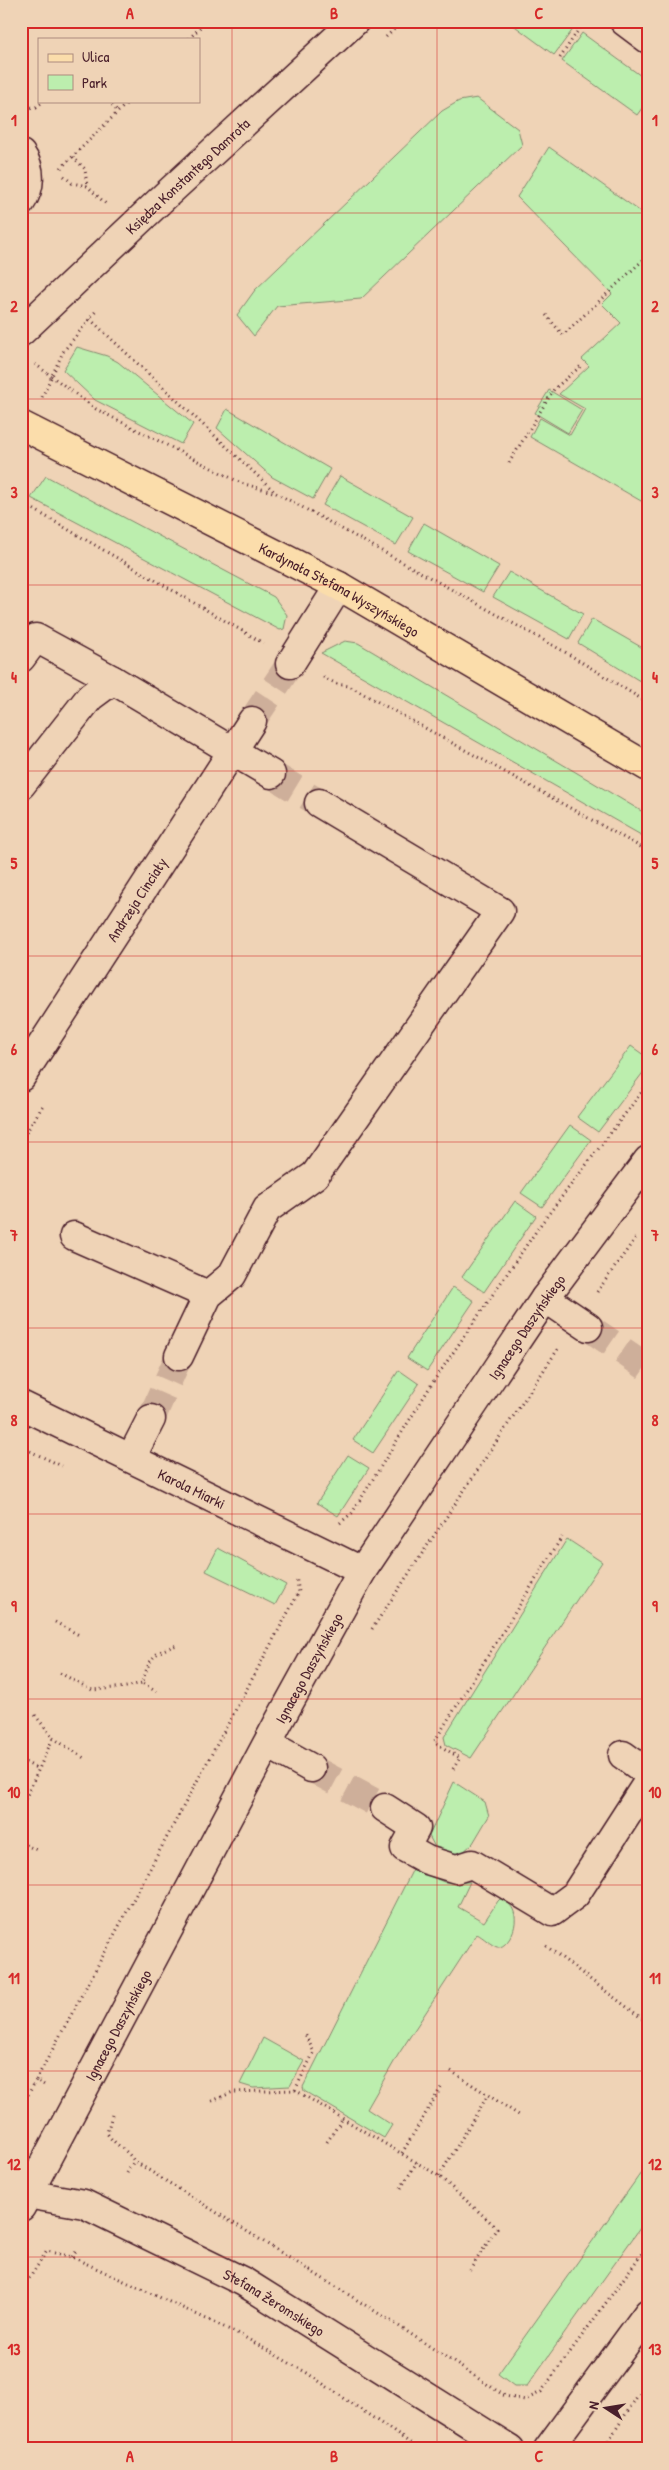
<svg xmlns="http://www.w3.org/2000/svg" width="669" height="2470" font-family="'Patrick Hand',sans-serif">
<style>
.green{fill:#bceeae;stroke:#83866c}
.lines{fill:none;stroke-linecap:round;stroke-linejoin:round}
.minor-tunnel{stroke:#ceaf9a;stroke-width:28;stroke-dasharray:28 14;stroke-linecap:butt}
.minor-casing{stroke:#4a1f2b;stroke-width:31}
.major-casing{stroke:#4a1f2b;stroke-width:31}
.path{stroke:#4a1f2b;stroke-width:3;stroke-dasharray:1 4;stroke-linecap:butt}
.minor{stroke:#efd3b6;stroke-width:28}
.major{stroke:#fbddab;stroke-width:28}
.grid{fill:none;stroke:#d62828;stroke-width:1;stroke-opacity:0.55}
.labels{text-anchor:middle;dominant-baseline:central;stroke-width:4;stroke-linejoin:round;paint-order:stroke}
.street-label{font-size:15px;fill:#4a1f2b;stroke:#efd3b6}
.neatline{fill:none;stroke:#d62828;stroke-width:2}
.grid-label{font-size:16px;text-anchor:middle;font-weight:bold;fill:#d62828}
</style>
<rect width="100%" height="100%" fill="#efd3b6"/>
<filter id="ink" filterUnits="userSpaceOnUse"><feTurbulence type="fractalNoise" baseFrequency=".02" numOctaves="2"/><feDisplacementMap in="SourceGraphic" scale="10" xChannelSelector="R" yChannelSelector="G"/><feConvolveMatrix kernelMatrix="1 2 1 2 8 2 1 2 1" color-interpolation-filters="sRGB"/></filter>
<g filter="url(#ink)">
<path class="green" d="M508,21H565L574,28L554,55Z
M582,33L648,81V100L637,115L562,61Z
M477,98L518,129L522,145L361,299L277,306L254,336L237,315L255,290L442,111L459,101Z
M549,147L648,217V505L530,437L540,418L570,435L585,409L559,394L589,366L582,359L621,323L602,304L612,294L517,197Z
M77,347L107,356L118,362L193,424L181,444L95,400L63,370Z
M549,390L582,410L568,433L535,413Z
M227,409L330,469L313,499L272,477L217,428Z
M46,476L274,597L287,615L284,629L280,630L31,498Z
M340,476L413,517L396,545L323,505Z
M424,523L499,566L483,592L408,551Z
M509,572L583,614L569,639L493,597Z
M592,619L648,651V686L578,643Z
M345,641L358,643L648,815V839L321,653Z
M631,1046L648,1058V1066L598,1132L577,1117Z
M570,1125L591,1140L542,1207L521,1193Z
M515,1201L536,1216L484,1292L462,1277Z
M453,1287L474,1301L427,1371L407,1358Z
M399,1370L419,1384L373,1453L353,1440Z
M348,1455L369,1468L338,1516L317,1503Z
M567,1539L602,1562L471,1758L446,1745L444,1737Z
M218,1548L286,1585L275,1605L206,1571Z
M454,1782L485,1802L489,1816L473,1843L459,1856L436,1849L429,1836Z
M413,1869L444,1882H470L458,1907L484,1922L498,1901L500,1899C529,1908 510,1950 497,1947C491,1945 483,1937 477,1934L398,2055L367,2109L392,2125L384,2138L304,2091L303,2087Z
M263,2038L304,2061L290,2086L253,2088L240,2084Z
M648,2163V2217L527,2386H514L498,2374Z"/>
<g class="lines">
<path class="minor-tunnel" d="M252,721L290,664
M271,774L319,803
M588,1327L648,1368
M151,1419L179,1356
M311,1768L385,1808"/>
<g class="minor-casing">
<g id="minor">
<path d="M624,21L648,39"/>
<path d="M21,154C32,169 31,188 21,202"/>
<path id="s1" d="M21,332L166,195L355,21"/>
<path d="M21,658L36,638L113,680"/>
<path d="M290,664L339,586"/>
<path d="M21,785L90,697L113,680L271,774"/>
<path id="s2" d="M21,1077L252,721"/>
<path d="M74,1236L208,1295"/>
<path d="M545,1298L588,1327"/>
<path d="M179,1356L208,1295L232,1275L267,1209L315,1175L500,911L319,803"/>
<path id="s3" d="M21,1405L362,1571"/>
<path d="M131,1458L151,1419"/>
<path d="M268,1744L311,1768"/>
<path d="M623,1755L648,1773"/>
<path d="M385,1808L416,1828L405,1848L427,1860L456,1869L472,1864L552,1912L575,1895L648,1782"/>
<path id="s4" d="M21,2193L84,2204L244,2282L510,2449"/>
<path id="s5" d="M21,2207L278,1723L362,1571L545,1298L648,1160"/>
<path d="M548,2449L648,2313"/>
</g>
</g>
<g class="major-casing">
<g id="major">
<path id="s6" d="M21,425L339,586L648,767"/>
</g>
</g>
<path class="path" d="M581,21L590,28
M386,37L403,21
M189,39L206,21
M560,58L583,23
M109,101L118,112
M21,108L36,107L44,101
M645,118L648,114
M73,157L85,169L87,186
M61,168L129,101
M64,176L72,183L87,186L107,205
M546,315L563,335L643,260
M90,319L276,493
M35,364L96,409L241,483L276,493L311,512L565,652L648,703
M42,397L63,352L96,311
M509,463L554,389L582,365
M21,502L263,643
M323,677L337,684L349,686L648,851
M21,1141L43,1105
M597,1292L637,1236
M21,1447L62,1466
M340,1523L352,1513L435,1379L541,1224L648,1084
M55,1622L79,1635
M372,1629L558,1349
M60,1673L92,1690L126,1687L142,1683
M157,1692L142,1683C150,1658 152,1653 177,1645
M53,1738L84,1758
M21,1760L38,1769
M453,1769L460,1758L434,1742L562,1537
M21,1808L53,1738L35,1715
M21,1843L39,1851
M546,1946L648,2023
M642,2018L648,2015
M451,2071L488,2095
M36,2080L299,1592L296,1577
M295,2090L314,2052L304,2032
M212,2101L233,2092L295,2090L439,2176L497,2228L470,2270
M21,2108L36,2080L46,2086
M112,2115L107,2133C114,2145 127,2149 134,2161L394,2323L505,2396L525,2400L541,2392L648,2245
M327,2142L343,2118
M402,2153L442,2086
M127,2173L134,2161
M439,2176L488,2095L519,2115
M401,2188L417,2162
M72,2257L78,2249
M21,2291L47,2251L72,2257L239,2334L307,2373L419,2449
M603,2449L648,2380"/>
<use href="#minor" class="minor"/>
<use href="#major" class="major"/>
</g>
</g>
<path class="grid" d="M232,21V2449M437,21V2449M21,213H648M21,399H648M21,585H648M21,771H648M21,956H648M21,1142H648M21,1328H648M21,1514H648M21,1699H648M21,1885H648M21,2071H648M21,2257H648"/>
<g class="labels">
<g class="street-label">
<text stroke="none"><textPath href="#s1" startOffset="228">Księdza Konstantego Damrota</textPath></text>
<text stroke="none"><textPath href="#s6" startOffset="358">Kardynała Stefana Wyszyńskiego</textPath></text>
<text stroke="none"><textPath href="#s2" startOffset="212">Andrzeja Cinciały</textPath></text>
<text stroke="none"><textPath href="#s5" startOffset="1016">Ignacego Daszyńskiego</textPath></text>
<text stroke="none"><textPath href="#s3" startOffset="190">Karola Miarki</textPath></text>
<text stroke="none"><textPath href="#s5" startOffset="611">Ignacego Daszyńskiego</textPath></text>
<text stroke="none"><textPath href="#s5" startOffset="206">Ignacego Daszyńskiego</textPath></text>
<text stroke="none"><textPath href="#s4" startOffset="278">Stefana Żeromskiego</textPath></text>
</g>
</g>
<rect width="669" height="2470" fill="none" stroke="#efd3b6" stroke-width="55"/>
<rect x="38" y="38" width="162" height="65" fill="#efd3b6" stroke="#ad8b7e"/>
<rect x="48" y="54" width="25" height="8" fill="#fbddab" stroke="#ad8b7e"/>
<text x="82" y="62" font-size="15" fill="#4a1f2b">Ulica</text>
<rect x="48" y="75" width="25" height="15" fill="#bceeae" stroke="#ad8b7e"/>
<text x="82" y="88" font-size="15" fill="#4a1f2b">Park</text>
<g transform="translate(606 2408) rotate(282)" stroke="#efd3b6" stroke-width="4" paint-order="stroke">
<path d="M0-4L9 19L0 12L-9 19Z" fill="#4a1f2b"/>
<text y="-8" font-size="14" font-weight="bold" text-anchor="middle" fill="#4a1f2b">N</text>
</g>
<rect x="28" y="28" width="614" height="2414" class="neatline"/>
<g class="grid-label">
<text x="130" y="19">A</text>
<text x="334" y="19">B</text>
<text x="539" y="19">C</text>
<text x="14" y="126">1</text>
<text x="655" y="126">1</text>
<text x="14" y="312">2</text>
<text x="655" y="312">2</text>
<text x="14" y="498">3</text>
<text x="655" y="498">3</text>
<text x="14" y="683">4</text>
<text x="655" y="683">4</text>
<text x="14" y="869">5</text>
<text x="655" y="869">5</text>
<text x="14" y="1055">6</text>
<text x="655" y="1055">6</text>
<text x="14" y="1241">7</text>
<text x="655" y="1241">7</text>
<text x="14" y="1426">8</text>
<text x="655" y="1426">8</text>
<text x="14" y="1612">9</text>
<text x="655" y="1612">9</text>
<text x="14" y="1798">10</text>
<text x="655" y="1798">10</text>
<text x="14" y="1984">11</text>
<text x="655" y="1984">11</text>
<text x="14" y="2170">12</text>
<text x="655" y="2170">12</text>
<text x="14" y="2355">13</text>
<text x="655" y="2355">13</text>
<text x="130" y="2462">A</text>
<text x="334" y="2462">B</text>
<text x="539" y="2462">C</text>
</g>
</svg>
